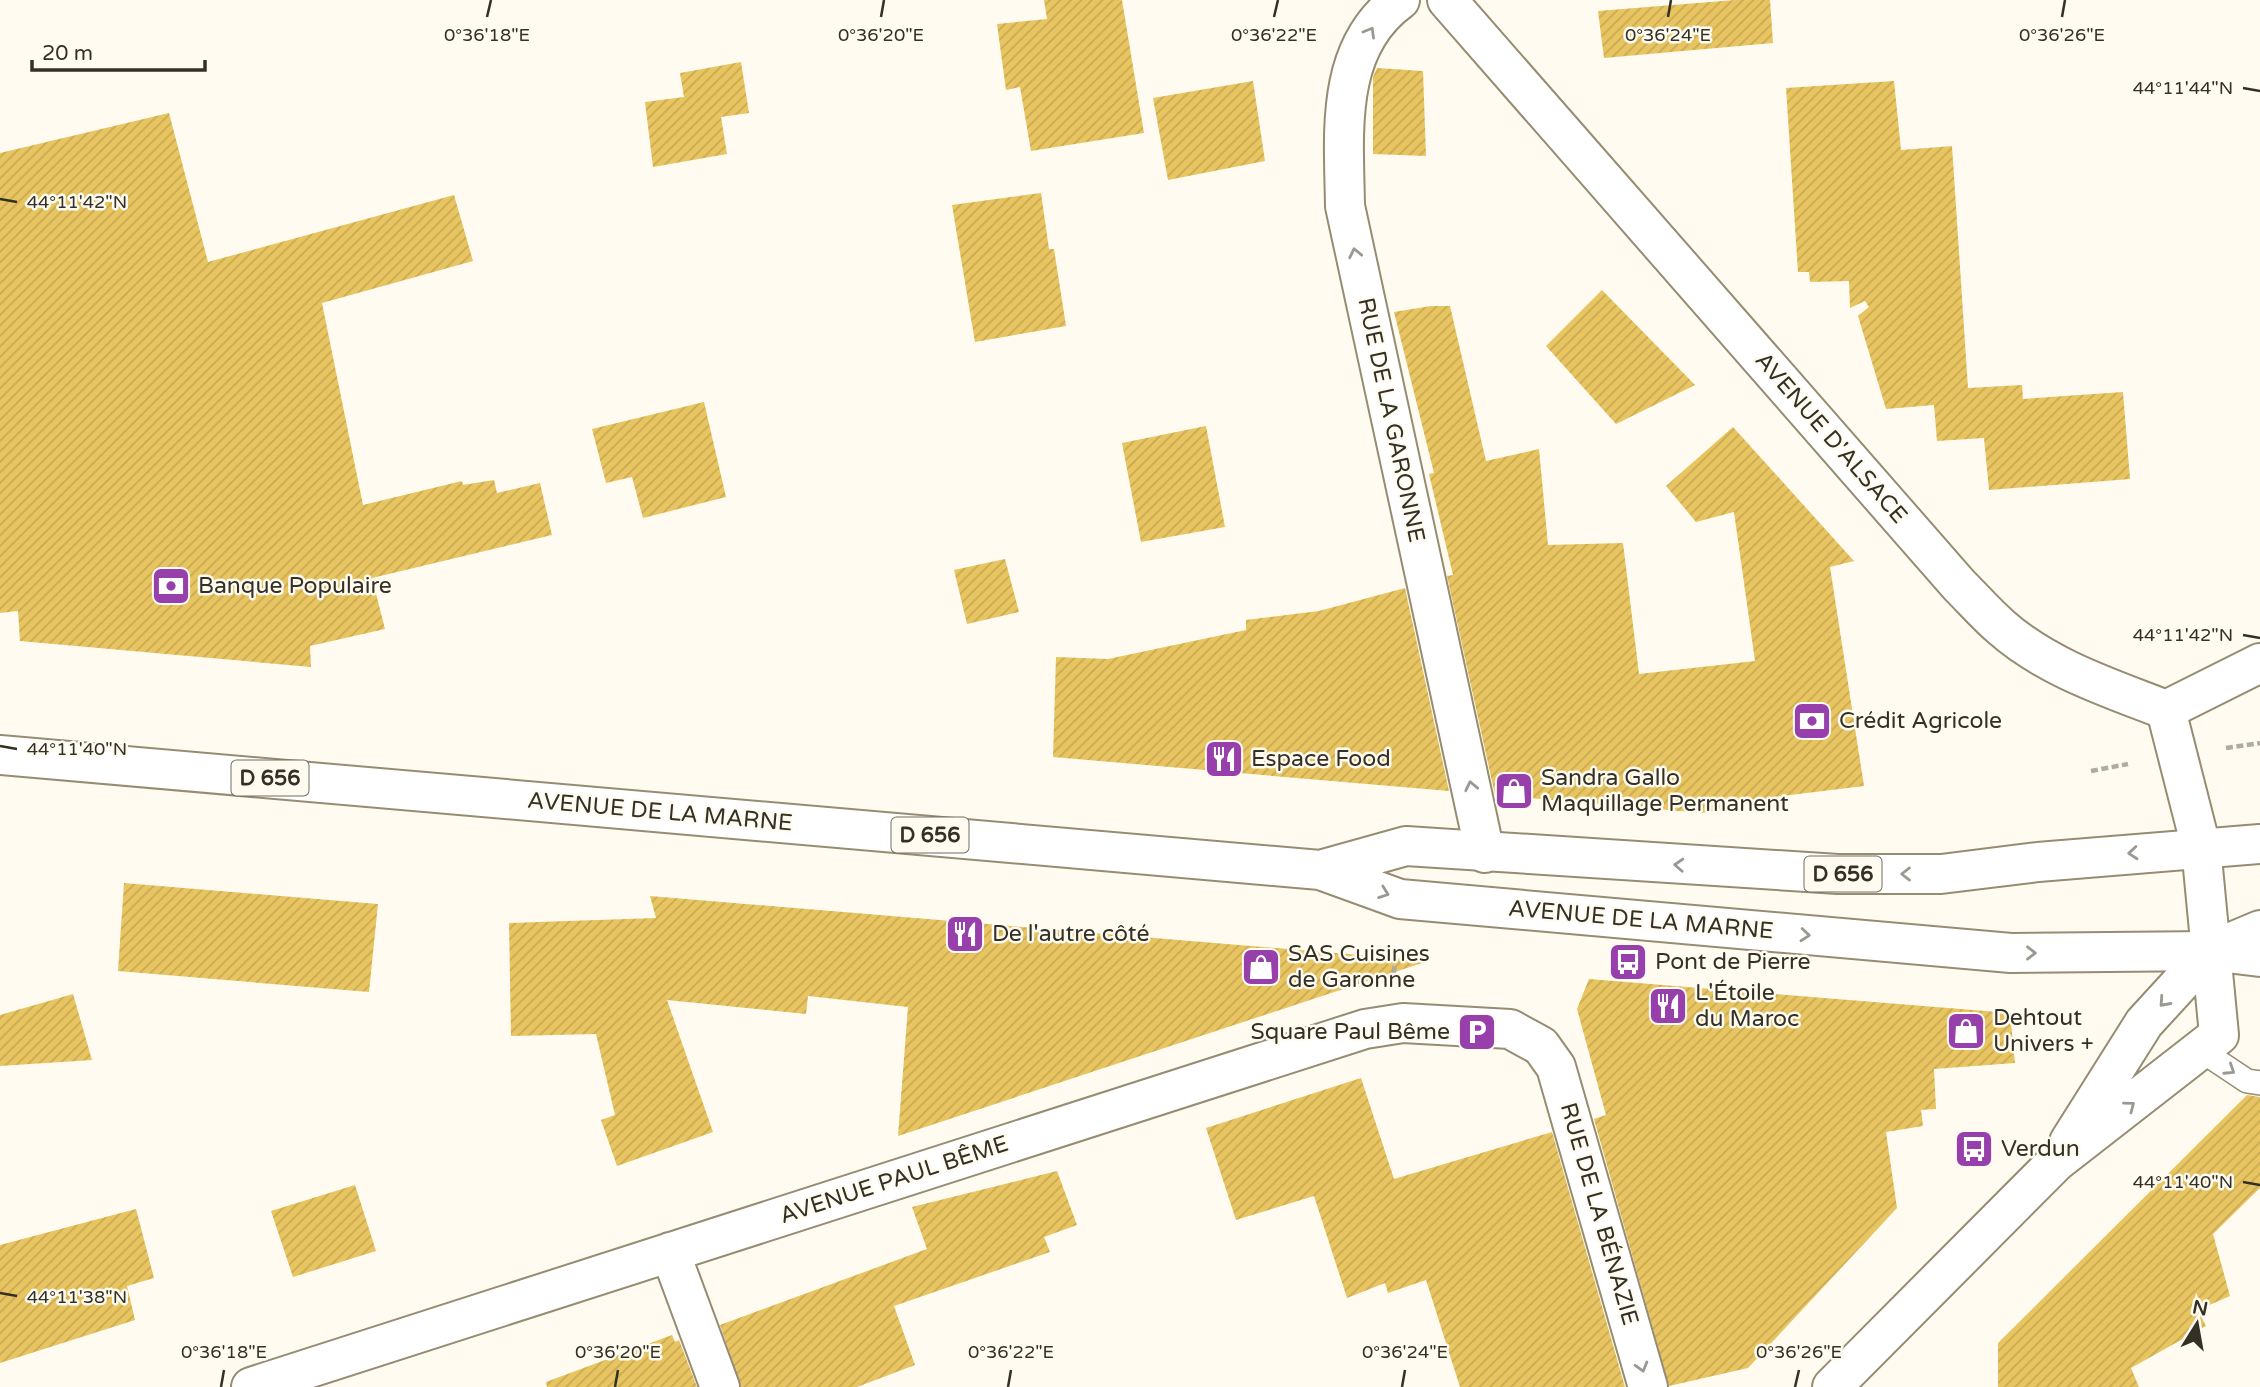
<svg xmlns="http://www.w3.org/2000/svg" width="2260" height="1387" font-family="'Varela Round',sans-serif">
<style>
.building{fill:url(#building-hatch)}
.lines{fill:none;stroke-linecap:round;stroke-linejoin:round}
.service-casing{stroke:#958c72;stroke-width:26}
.minor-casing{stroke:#958c72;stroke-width:42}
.tertiary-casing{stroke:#958c72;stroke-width:42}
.secondary-casing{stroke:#958c72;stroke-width:42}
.primary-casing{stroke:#958c72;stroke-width:42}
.path{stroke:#aeaba0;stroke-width:4.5;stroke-dasharray:7 3.5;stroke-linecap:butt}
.service{stroke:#fff;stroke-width:23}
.minor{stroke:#fff;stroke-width:38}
.tertiary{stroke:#fff;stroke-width:38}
.secondary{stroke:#fff;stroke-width:38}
.primary{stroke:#fff;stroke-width:38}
.oneway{stroke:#999892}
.ticks{fill:none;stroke:#333025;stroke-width:2.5}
.labels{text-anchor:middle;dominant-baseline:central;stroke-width:5;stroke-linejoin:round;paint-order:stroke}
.shield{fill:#fffbf0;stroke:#706d62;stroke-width:2}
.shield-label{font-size:21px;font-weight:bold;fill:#333025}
.street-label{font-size:23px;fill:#333025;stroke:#fffbf0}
.poi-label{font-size:23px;fill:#333025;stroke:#fffbf0;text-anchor:start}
.ticks-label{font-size:18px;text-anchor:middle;fill:#333025;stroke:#fffbf0;stroke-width:5;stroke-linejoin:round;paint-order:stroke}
</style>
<defs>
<pattern id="building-hatch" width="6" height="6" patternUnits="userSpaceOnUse" patternTransform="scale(1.75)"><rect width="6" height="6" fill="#e8c561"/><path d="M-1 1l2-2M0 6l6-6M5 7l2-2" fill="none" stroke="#c7aa54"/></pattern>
</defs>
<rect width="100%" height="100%" fill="#fffbf0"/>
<path class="building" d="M1044,0H1122L1144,133L1031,151L1020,87L1006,90L997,24L1047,19Z
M1735,0H1770L1773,43L1604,58L1598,11Z
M741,62L749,113L721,117L727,154L653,167L645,102L684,97L680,73Z
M1377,68L1423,71L1426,156L1373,154V77Z
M1253,81L1265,161L1168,180L1153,98Z
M1894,81L1901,150L1952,146L1968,388L2022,385L2023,399L2123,392L2130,479L1989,490L1984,438L1937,441L1934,405L1886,409L1858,316L1869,307L1865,301L1850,308L1849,281L1810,282L1809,272H1798L1786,88Z
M169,113L208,262L454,195L473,261L322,303L363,505L462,481L463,485L494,480L497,493L540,483L552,535L372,578L385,629L310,646L311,667L20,641L18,611L0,613V153Z
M1041,193L1049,249H1054L1066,326L975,342L952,205Z
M1602,290L1695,385L1616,424L1546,346Z
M1431,306H1450L1486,461L1539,449L1548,545L1623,543L1639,674L1755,661L1734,512L1696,522L1666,486L1733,427L1854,561L1830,567L1864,786L1774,797L1703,813L1495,795L1447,576L1453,575L1429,474L1434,473L1394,312Z
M704,402L726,497L643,518L632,477L606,483L592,429Z
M1206,426L1225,527L1141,542L1122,443Z
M1005,559L1019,612L967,624L954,570Z
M1405,588L1449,791L1053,757L1056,657L1108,659L1246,630V620L1319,611Z
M124,883L378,904L369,992L118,971Z
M650,896L1421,960L1422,963L898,1136L908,1007L808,996L806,1014L667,1000L713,1132L617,1166L601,1120L615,1115L596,1034L511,1036L509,923L656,918Z
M1589,979L2010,1013L2015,1063L1934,1069L1936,1109L1921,1110L1923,1126L1886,1132L1897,1208L1748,1368L1669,1386L1594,1119L1606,1115L1577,1009Z
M73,994L92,1060L0,1066V1015Z
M1361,1078L1394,1179L1552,1132L1625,1387H1460L1426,1280L1388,1293L1385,1283L1347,1298L1314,1196L1236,1220L1206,1128Z
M2247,1095L2260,1097V1188L2213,1234L2230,1296L2198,1310L2206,1326L2131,1368L2139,1387H1998V1343Z
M1057,1171L1077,1225L1044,1237L1050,1252L894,1306L915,1365L857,1387H741L720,1325L927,1249L912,1207Z
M355,1185L376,1251L293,1277L271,1211Z
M136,1209L154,1278L127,1286L135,1320L0,1363V1245Z
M672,1335L675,1342L679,1340L697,1387H547L546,1382Z"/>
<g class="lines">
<g class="service-casing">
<path id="service" d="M2202,1051L2247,1081L2260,1083"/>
</g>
<g class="minor-casing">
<path id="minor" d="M1400,0C1334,48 1344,134 1345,206L1485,853
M1447,0L1959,585C1973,599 1986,614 2001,627C2047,668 2110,688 2166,710
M670,1252L720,1387
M251,1387L1365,1029L1403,1023L1510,1029L1541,1046L1556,1067L1648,1387"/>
</g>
<g class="tertiary-casing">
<path id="tertiary" d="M2201,847L2166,710L2260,663"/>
</g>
<g class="secondary-casing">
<path id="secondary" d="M2069,1142L2144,1023L2210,951L2260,930
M1832,1387L2056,1162L2219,1035L2201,847"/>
</g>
<g class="primary-casing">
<path id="primary" d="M0,755L1320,870L1400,899L2011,953L2210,951L2260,957
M1320,870L1406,846L1838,874H1941L2038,862L2260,844"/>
</g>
<path class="path" d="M2226,748L2260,743
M2091,771L2128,764
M1394,973L1396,950"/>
<use href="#service" class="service"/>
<use href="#minor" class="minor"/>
<use href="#tertiary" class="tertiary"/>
<use href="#secondary" class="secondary"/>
<use href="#primary" class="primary"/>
</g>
<defs><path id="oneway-chevron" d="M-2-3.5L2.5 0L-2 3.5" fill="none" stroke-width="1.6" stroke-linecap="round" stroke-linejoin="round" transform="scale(1.75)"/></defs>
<g class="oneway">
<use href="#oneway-chevron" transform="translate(1370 32) rotate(-60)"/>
<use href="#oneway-chevron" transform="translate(1355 253) rotate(-102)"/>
<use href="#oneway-chevron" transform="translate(1471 786) rotate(-102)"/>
<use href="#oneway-chevron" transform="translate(2133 853) rotate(175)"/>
<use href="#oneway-chevron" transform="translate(1679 865) rotate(-177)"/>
<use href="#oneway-chevron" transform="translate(1906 874) rotate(180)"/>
<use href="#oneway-chevron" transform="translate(1384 893) rotate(20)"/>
<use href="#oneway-chevron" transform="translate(1805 935) rotate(5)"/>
<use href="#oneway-chevron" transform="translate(2031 953)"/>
<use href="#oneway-chevron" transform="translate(2164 1002) rotate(132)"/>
<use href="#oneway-chevron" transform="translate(2230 1070) rotate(33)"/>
<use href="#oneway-chevron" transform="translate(2130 1106) rotate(-37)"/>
<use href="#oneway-chevron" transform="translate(1642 1367) rotate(74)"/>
</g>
<path class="ticks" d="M487,17L491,0M881,17L884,0M1274,17L1278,0M1668,17L1671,0M2062,17L2065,0M2243,88L2260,91M0,199L17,202M2243,635L2260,638M0,746L17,749M2243,1182L2260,1185M0,1293L17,1296M221,1387L224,1370M615,1387L618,1370M1008,1387L1011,1370M1402,1387L1405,1370M1795,1387L1799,1370"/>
<defs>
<g id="bank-square" transform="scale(2.0125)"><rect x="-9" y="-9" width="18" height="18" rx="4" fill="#973fab" stroke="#fffbf0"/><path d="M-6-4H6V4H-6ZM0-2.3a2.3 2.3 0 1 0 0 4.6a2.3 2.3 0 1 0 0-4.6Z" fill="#fff"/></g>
<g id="restaurant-square" transform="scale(2.0125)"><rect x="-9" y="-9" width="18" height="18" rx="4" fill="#973fab" stroke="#fffbf0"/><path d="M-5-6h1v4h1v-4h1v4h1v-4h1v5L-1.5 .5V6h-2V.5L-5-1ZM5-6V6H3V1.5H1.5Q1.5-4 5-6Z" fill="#fff"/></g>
<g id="shop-square" transform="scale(2.0125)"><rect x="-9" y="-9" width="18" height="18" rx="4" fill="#973fab" stroke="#fffbf0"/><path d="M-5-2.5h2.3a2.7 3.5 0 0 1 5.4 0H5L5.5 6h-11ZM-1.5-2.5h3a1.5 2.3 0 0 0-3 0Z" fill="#fff"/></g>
<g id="bus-square" transform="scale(2.0125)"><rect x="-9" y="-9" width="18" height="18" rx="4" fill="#973fab" stroke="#fffbf0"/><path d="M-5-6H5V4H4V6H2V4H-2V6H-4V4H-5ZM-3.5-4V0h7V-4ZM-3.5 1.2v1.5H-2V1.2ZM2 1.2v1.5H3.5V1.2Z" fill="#fff"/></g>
<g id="parking-square" transform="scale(2.0125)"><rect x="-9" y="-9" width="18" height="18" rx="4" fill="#973fab" stroke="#fffbf0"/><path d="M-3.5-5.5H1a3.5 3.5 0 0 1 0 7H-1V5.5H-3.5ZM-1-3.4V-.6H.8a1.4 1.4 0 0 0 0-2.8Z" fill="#fff"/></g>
</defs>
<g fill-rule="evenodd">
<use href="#bank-square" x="171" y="586"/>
<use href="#bank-square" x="1812" y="721"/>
<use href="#restaurant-square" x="1224" y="759"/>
<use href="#shop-square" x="1514" y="791"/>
<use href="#restaurant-square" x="965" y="934"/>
<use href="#bus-square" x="1628" y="962"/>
<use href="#shop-square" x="1261" y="967"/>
<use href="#restaurant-square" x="1668" y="1006"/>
<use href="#shop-square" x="1966" y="1031"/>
<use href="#parking-square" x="1477" y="1032"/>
<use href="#bus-square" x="1974" y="1149"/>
</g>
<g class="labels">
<g class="shield">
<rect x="231.5" y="760.5" width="77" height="35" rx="5"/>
<rect x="891.5" y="817.5" width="77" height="35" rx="5"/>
<rect x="1804.5" y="856.5" width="77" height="35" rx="5"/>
</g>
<g class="shield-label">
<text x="270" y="778">D 656</text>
<text x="930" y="835">D 656</text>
<text x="1843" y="874">D 656</text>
</g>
<g class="street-label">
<text transform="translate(1391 420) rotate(78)">RUE DE LA GARONNE</text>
<text transform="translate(1831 438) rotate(49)">AVENUE D'ALSACE</text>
<text transform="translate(660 812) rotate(5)">AVENUE DE LA MARNE</text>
<text transform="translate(1641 920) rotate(5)">AVENUE DE LA MARNE</text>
<text transform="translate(894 1180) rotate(-18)">AVENUE PAUL BÊME</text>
<text transform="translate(1599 1214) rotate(74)">RUE DE LA BÉNAZIE</text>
</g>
<g class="poi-label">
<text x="198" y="586">Banque Populaire</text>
<text x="1839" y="721">Crédit Agricole</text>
<text x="1251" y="759">Espace Food</text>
<text x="1541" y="778">Sandra Gallo<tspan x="1541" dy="26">Maquillage Permanent</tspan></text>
<text x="992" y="934">De l'autre côté</text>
<text x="1288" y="954">SAS Cuisines<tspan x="1288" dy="26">de Garonne</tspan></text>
<text x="1655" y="962">Pont de Pierre</text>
<text x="1695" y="993">L'Étoile<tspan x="1695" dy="26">du Maroc</tspan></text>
<text x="1993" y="1018">Dehtout<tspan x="1993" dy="26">Univers +</tspan></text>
<text x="1450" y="1032" text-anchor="end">Square Paul Bême</text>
<text x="2001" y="1149">Verdun</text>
</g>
</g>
<g class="ticks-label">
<text x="2062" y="41">0°36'26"E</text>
<text x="487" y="41">0°36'18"E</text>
<text x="881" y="41">0°36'20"E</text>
<text x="1274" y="41">0°36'22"E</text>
<text x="1668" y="41">0°36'24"E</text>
<text x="2183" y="94">44°11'44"N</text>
<text x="77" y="208">44°11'42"N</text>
<text x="2183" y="641">44°11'42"N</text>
<text x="77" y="755">44°11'40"N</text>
<text x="2183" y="1188">44°11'40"N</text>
<text x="77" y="1303">44°11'38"N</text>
<text x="224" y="1358">0°36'18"E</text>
<text x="618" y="1358">0°36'20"E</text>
<text x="1011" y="1358">0°36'22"E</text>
<text x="1405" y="1358">0°36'24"E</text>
<text x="1799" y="1358">0°36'26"E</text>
</g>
<g transform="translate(2197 1324) rotate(11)" stroke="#fffbf0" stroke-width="5" paint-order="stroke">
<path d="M0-5L12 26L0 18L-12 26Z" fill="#333025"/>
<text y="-10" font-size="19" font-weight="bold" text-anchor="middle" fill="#333025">N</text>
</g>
<path d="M32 60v10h173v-10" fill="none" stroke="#333025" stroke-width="3.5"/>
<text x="42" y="60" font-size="21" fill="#333025" stroke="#fffbf0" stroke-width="5" paint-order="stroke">20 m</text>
</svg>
